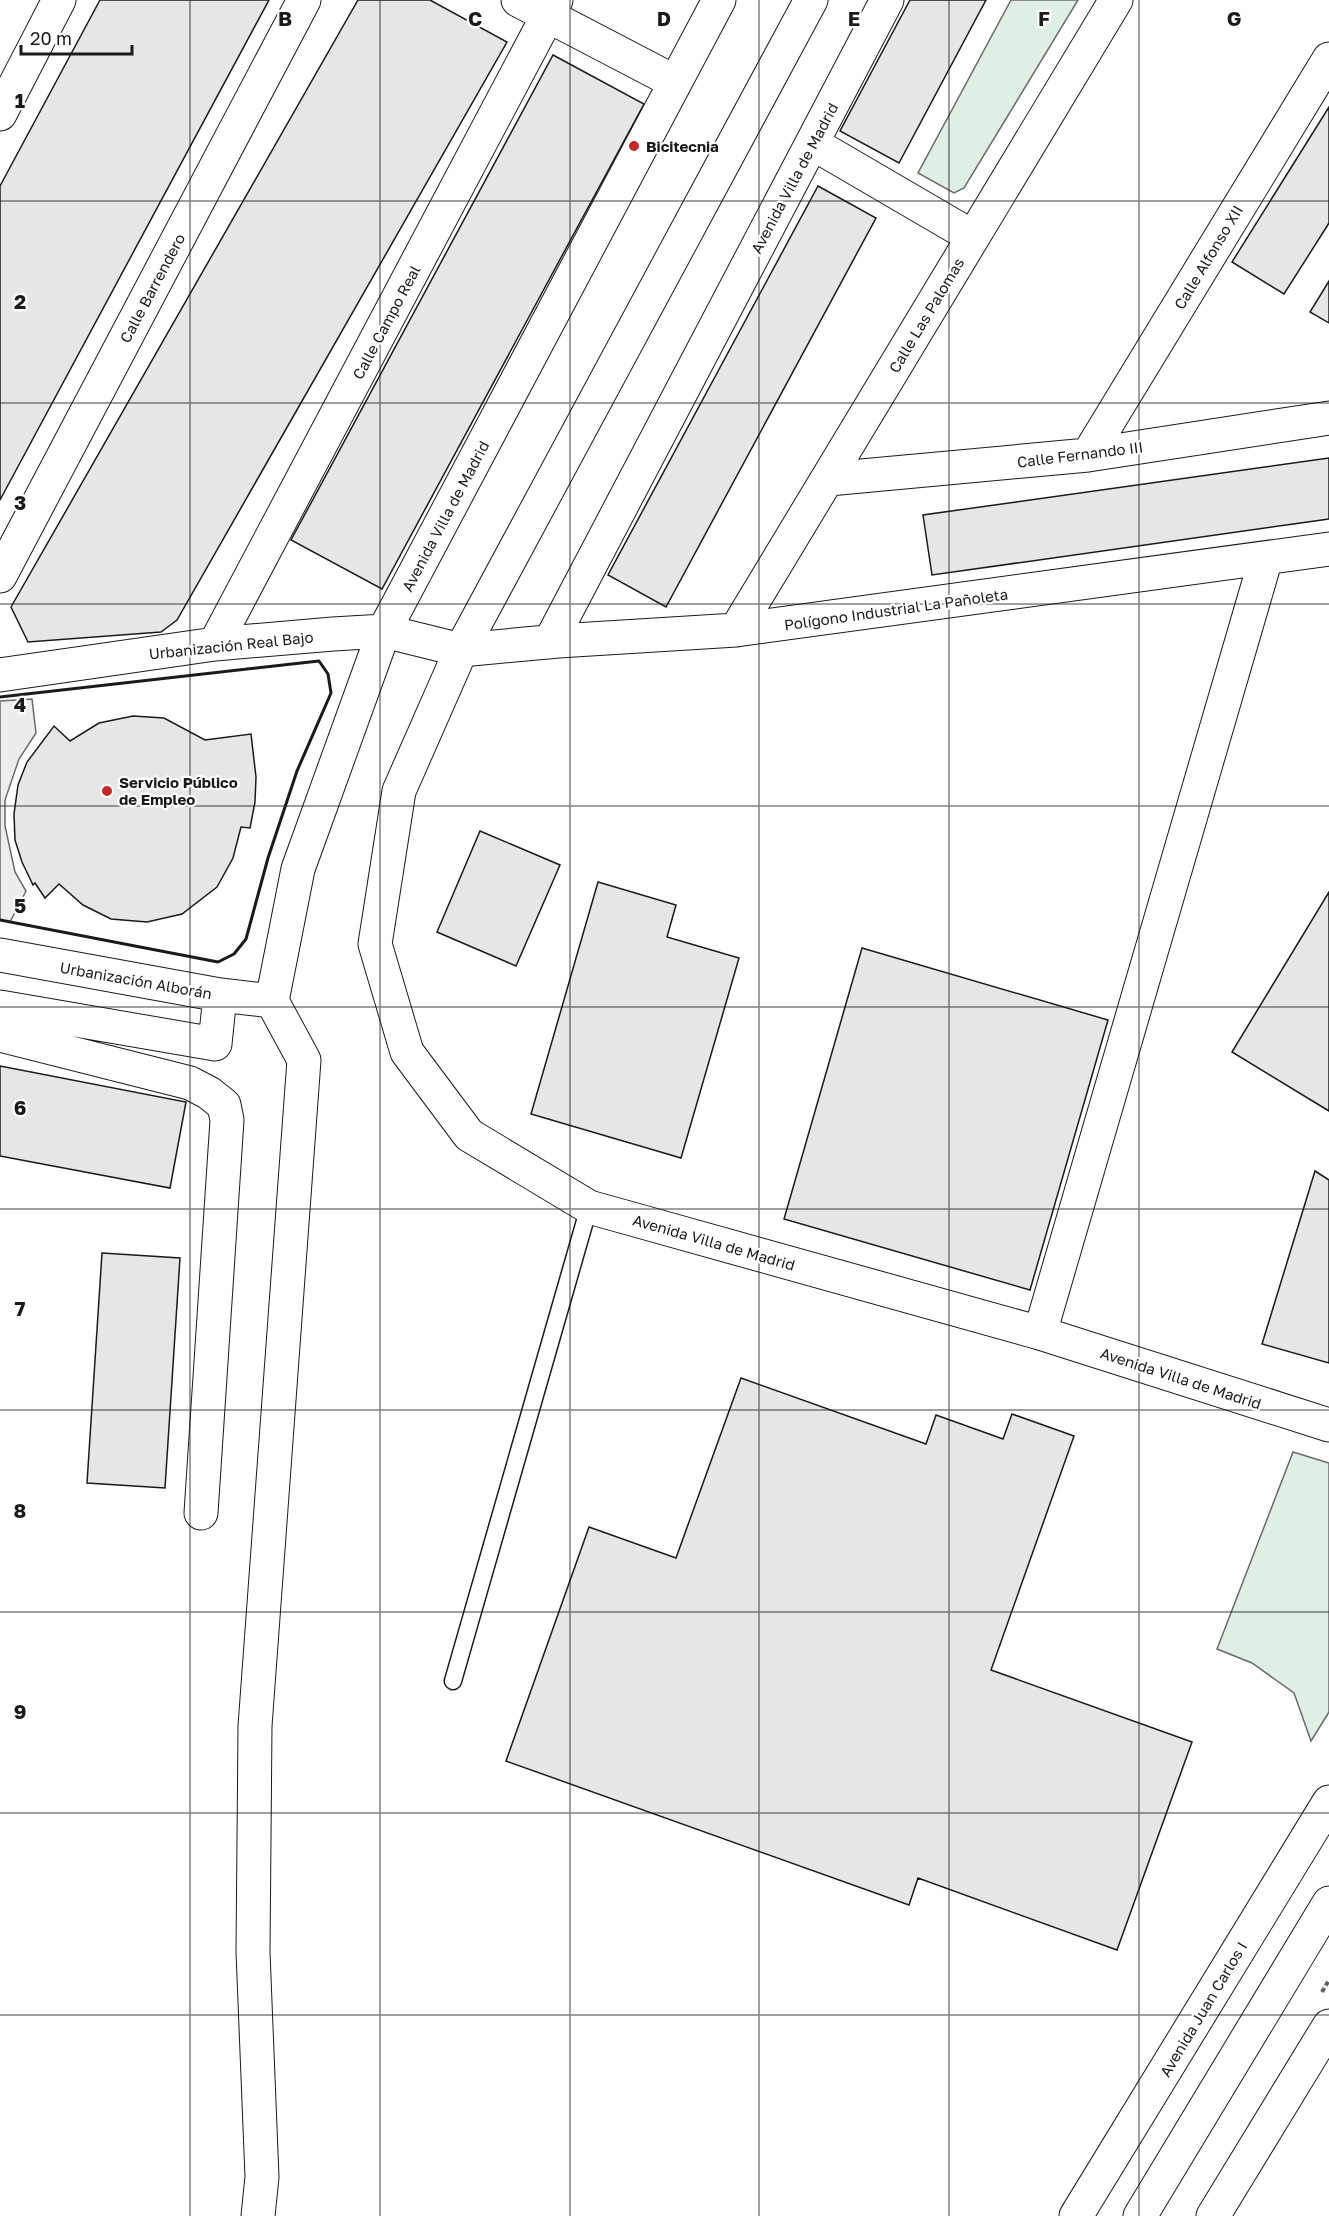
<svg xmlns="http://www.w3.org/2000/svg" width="1329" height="2216" font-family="'Golos Text',sans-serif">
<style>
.green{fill:#e0efe3;stroke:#6a6a6a;stroke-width:1.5}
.parking{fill:#ededed;stroke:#6a6a6a;stroke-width:1.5}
.building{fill:#e6e6e6;stroke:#1a1a1a;stroke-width:1.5}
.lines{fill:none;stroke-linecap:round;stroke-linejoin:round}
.service-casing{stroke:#1a1a1a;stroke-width:19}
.minor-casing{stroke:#1a1a1a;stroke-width:35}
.tertiary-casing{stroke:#1a1a1a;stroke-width:35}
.path{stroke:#5f5f5f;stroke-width:4;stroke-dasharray:4.5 3;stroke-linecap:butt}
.service{stroke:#fff;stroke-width:16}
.minor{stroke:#fff;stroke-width:33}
.tertiary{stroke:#fff;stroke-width:33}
.wall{stroke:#1a1a1a;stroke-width:3}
.grid{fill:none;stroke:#1a1a1a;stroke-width:1.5;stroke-opacity:0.55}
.poi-dot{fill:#c62828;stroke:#fff;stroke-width:2}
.labels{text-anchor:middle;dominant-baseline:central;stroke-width:4.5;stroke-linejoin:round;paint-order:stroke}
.poi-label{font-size:15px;font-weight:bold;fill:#1a1a1a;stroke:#fff;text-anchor:start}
.street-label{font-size:15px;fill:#1a1a1a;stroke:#fff}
.grid-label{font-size:20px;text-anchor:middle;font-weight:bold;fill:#1a1a1a;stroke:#fff;stroke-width:4.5;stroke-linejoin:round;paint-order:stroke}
</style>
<rect width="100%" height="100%" fill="#fff"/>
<path class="green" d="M1011,0H1078L964,188L954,193L918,173Z
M1293,1452L1329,1463V1712L1311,1741L1294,1693L1252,1663L1217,1649Z"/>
<path class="parking" d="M32,699L36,733L19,759L5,800V826L15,872L26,891L10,922L0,920V701Z"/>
<path class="building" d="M100,0H269L0,500V186Z
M358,0H430L507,42L177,620L161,632L28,642L11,607Z
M910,0H986L899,163L840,131Z
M553,55L644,104L382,589L291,540Z
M1329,107V223L1284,294L1232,262Z
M818,186L876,218L666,607L608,575Z
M1329,281V323L1310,312Z
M1329,458V519L932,575L923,515Z
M133,716L164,718L205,740L251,734L256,777L255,802L250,828L241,827L233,858L217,887L182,914L147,922L111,919L83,905L59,884L45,898L35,883L33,885L22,862L15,840L14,814L18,785L27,762L54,726L70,741L99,723Z
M480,831L560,865L516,966L437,932Z
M598,882L676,905L667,937L739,958L681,1158L531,1114Z
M1329,892V1111L1232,1052Z
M862,948L1108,1020L1030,1290L784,1219Z
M0,1066L186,1102L170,1188L0,1156Z
M1315,1171L1329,1180V1363L1262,1344Z
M102,1253L180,1258L165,1488L87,1483Z
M741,1378L926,1444L936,1415L1003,1439L1012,1414L1074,1436L991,1670L1192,1742L1117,1950L918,1878L909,1905L506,1761L589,1527L676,1558Z"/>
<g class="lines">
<g class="service-casing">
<path id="service" d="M453,1681L589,1207"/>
</g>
<g class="minor-casing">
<path id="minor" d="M518,0L675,82
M0,114L59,0
M812,143L973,237
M1088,455L1329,59
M829,479L1088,455L1329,418
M0,576L304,0
M736,630L1116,0
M550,642L887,0
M215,644L556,0
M0,675L215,644L333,634L384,631L461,650L558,641L736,630L1329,549
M0,955L220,995L272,1001
M0,1007L215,1044L220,995
M0,1035L190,1083L209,1093L224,1105L227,1120L201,1513
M1040,1333L1266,558
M258,2216L262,2177L253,1952L255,1726L304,1060L272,1001L298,869L384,631L719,0
M1213,2216L1329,2026"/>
</g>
<g class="tertiary-casing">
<path id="tertiary" d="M811,0L461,650L399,791L375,944L407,1052L469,1135L589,1207L1040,1333L1329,1425
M1076,2216L1329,1802
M1140,2216L1329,1903"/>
</g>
<path class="path" d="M1322,1992L1329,1980"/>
<use href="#service" class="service"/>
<use href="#minor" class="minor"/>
<use href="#tertiary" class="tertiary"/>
<path class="wall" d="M0,697L319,661L328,674L331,693L297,771L268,858L246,939L234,954L218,962L0,920"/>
</g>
<path class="grid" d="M190,0V2216M380,0V2216M570,0V2216M759,0V2216M949,0V2216M1139,0V2216M0,201H1329M0,403H1329M0,604H1329M0,806H1329M0,1007H1329M0,1209H1329M0,1410H1329M0,1612H1329M0,1813H1329M0,2015H1329"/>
<g class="poi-dot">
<circle cx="634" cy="146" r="6"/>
<circle cx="107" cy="791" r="6"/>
</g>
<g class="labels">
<g class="poi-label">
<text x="646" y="146">Bicitecnia</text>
<text x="119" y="782">Servicio Público<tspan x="119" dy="17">de Empleo</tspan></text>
</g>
<g class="street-label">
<text transform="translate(794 178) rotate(-62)">Avenida Villa de Madrid</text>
<text transform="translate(1208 257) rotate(-59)">Calle Alfonso XII</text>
<text transform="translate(152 288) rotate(-62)">Calle Barrendero</text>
<text transform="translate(926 315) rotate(-59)">Calle Las Palomas</text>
<text transform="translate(386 322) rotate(-62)">Calle Campo Real</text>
<text transform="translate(1080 454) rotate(-7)">Calle Fernando III</text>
<text transform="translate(445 516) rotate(-62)">Avenida Villa de Madrid</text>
<text transform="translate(896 609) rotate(-8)">Polígono Industrial La Pañoleta</text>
<text transform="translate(231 645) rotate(-6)">Urbanización Real Bajo</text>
<text transform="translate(136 980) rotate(10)">Urbanización Alborán</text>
<text transform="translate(714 1242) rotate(16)">Avenida Villa de Madrid</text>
<text transform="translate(1181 1378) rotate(18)">Avenida Villa de Madrid</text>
<text transform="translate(1203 2009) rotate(-59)">Avenida Juan Carlos I</text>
</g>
</g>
<g class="grid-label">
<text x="285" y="26">B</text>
<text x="475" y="26">C</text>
<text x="664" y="26">D</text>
<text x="854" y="26">E</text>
<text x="1044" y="26">F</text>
<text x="1234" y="26">G</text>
<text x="20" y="108">1</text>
<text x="20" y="309">2</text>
<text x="20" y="510">3</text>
<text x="20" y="712">4</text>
<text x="20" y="913">5</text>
<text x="20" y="1115">6</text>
<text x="20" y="1316">7</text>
<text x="20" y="1518">8</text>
<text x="20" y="1719">9</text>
</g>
<path d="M21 45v9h111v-9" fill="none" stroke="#1a1a1a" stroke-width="3"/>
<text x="30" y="45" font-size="18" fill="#1a1a1a" stroke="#ffffff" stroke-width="4.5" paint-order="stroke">20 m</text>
</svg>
